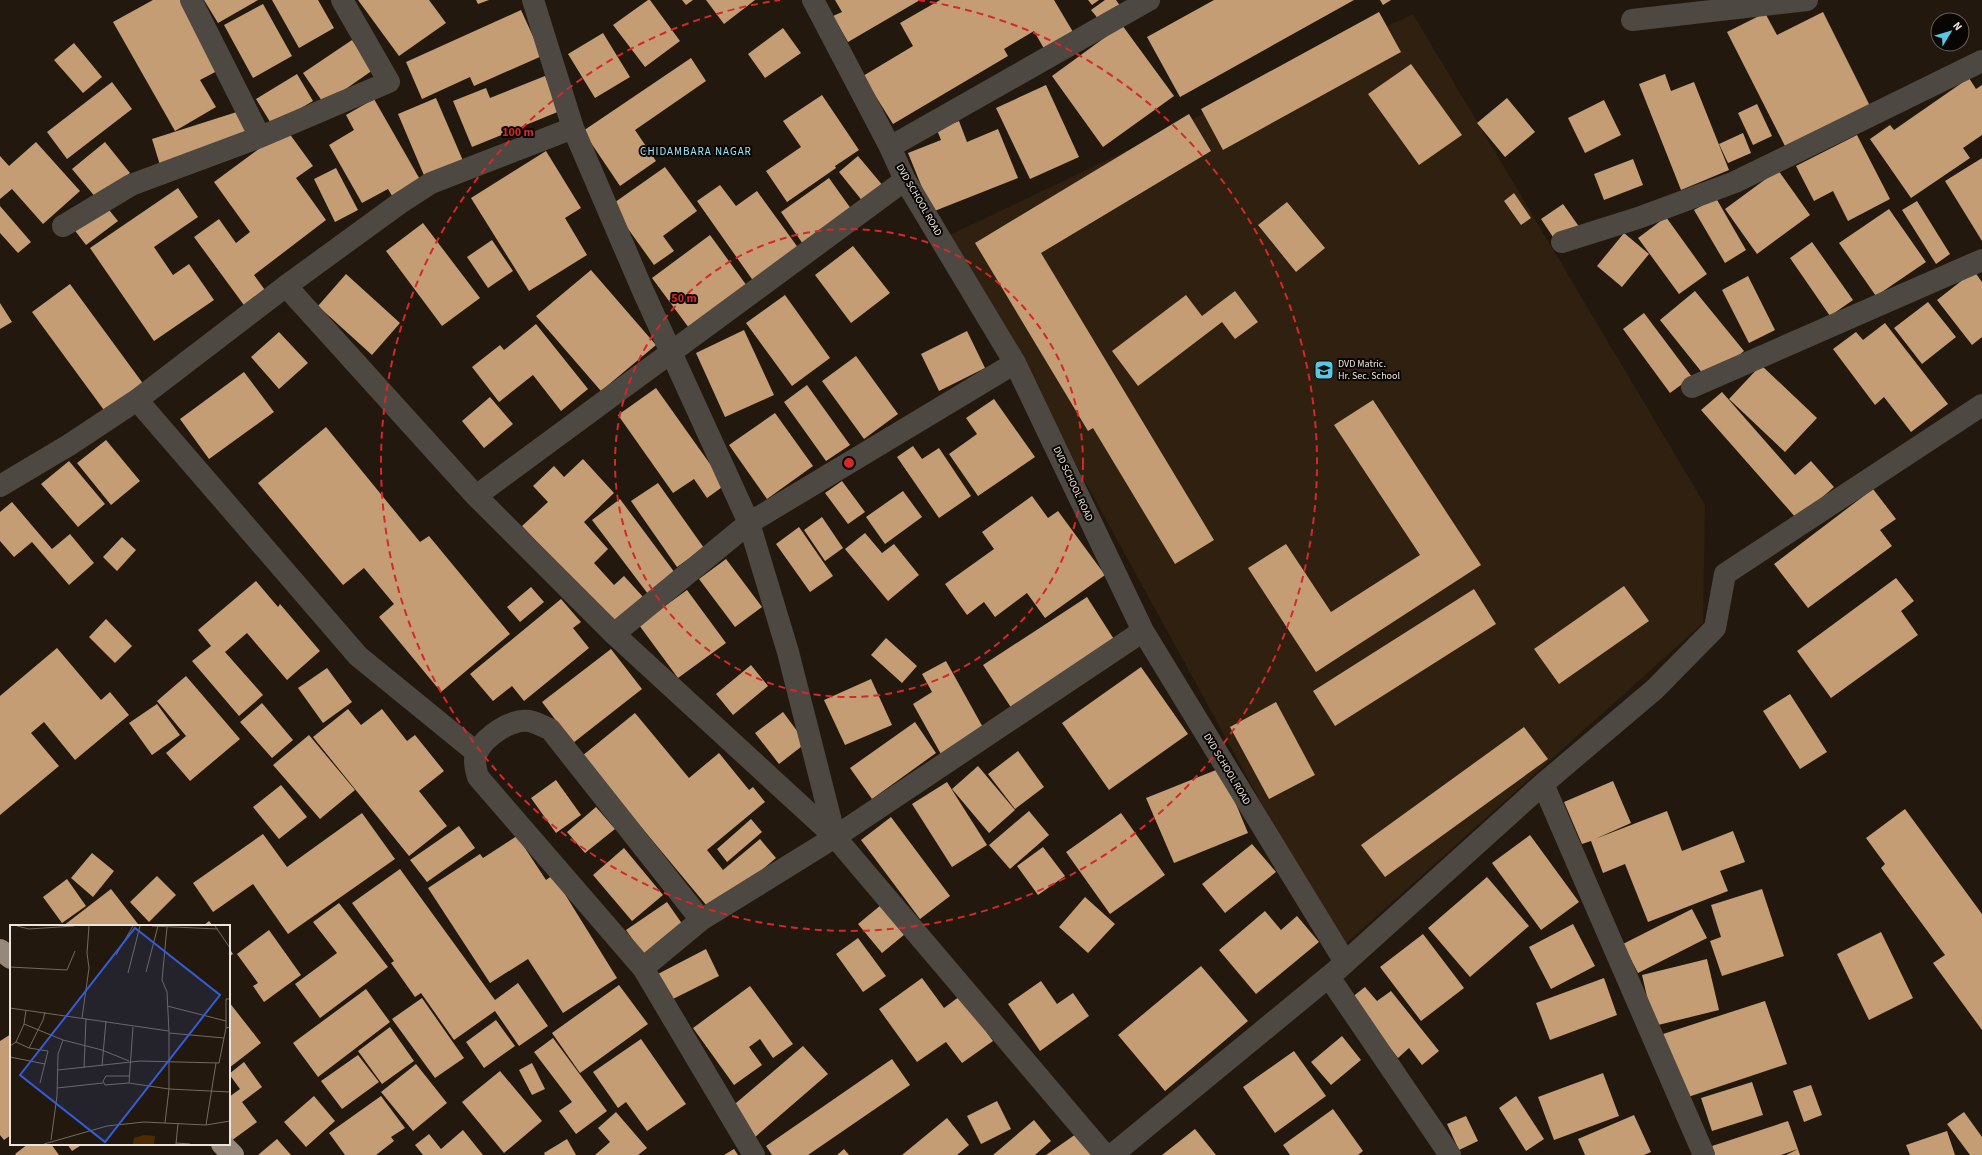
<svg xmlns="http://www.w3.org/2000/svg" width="1982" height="1155" font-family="'Source Sans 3',sans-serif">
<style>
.built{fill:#2f200f}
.building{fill:#c59d74}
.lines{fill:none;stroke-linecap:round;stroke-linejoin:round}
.street{stroke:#4e4843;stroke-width:22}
.highway{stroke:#96887a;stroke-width:22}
.ring{fill:none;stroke:#d62828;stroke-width:2;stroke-dasharray:7 5}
.labels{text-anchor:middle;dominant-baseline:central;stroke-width:4;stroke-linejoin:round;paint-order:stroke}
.street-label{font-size:10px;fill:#ece5dd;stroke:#090502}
.poi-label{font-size:10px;fill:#ece5dd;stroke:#090502;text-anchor:start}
.neighbourhood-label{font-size:11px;letter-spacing:1px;fill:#9ae5fa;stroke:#090502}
.inset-road{fill:none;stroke:#736a60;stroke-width:1}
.view{fill:#325dd8;fill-opacity:0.15;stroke:#325dd8;stroke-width:2}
.inset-edge{fill:none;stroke:#ece5dd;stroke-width:2}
.centre{fill:#d62828;stroke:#090502;stroke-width:2}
.ring-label{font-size:12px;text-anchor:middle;font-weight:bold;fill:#d62828;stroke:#090502;stroke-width:4;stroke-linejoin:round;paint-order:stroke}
</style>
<rect width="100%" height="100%" fill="#23180d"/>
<path class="built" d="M1413,14L1705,505L1703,623L1341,948L950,235Z"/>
<path class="building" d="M153,0H180L219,70L200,80L216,107L175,131L113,22Z
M204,0H258L218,23Z
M272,0H318L334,28L299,48Z
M358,0H429L446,23L399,56Z
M476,0H489L478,4Z
M648,0H650L680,41L645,67L613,25Z
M682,0H693L686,5Z
M706,0H755L724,24Z
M835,0H920L848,42L833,16L842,12Z
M940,0H1054L1076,37L1047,54L1034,31L1004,49L1008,56L893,124L863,76L913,46L900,23Z
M1088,0H1099L1092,5Z
M1105,0H1116L1121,7L1100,21L1091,10Z
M1214,0H1354L1180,97L1147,37Z
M1380,0H1391L1383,5Z
M263,4L292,56L253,78L224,25Z
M521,10L542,56L474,86L470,77L422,99L406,62Z
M1379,12L1401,52L1223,150L1201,109Z
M1823,12L1871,108L1787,150L1727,32L1765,13L1777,35Z
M1122,25L1174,96L1103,147L1052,76Z
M783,28L801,53L765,78L748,54Z
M603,33L630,77L595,98L568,54Z
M352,40L373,70L324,104L303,73Z
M74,43L102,77L83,93L54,60Z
M691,58L706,81L635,130L656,161L620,186L583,131Z
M1411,64L1462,135L1419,165L1368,94Z
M297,74L313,101L272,125L256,99Z
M1665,74L1671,91L1694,82L1729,170L1681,190L1639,84Z
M545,76L560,111L472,147L453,101L486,88L490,98Z
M1969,78L1976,89L1982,85V135L1963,148L1970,158L1911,198L1870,139L1890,125L1894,130Z
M112,82L132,109L67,159L47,132Z
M1046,85L1079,157L1030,179L996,108Z
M822,95L859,150L835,166L836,168L787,202L766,171L801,147L783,121Z
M436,98L464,163L426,180L398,114Z
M1507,98L1535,132L1505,157L1477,123Z
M374,99L422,183L394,199L388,189L362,203L329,145L354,130L346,115Z
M1604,100L1621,135L1585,153L1568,118Z
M1757,104L1772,136L1753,145L1738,113Z
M243,110L252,136L160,165L152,139Z
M1189,114L1211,151L1041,253L1214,540L1175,564L1093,428L1088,431L975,243Z
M959,121L967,142L998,129L1018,178L932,212L908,153L941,140L937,130Z
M286,129L313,166L296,178L326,220L254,275L270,297L249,312L194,237L219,219L236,243L250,232L214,182Z
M1743,133L1751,153L1728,163L1719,144Z
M1857,135L1890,199L1848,221L1833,191L1814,201L1796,166Z
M36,142L80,191L43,224L12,189L0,199V156L9,166Z
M105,142L130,173L97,199L72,169Z
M546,151L581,208L565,218L587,255L529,291L471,198Z
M858,156L884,187L864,203L839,172Z
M1982,158V241L1945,181Z
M1633,159L1643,185L1604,200L1594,174Z
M665,167L697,211L663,236L674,251L654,265L611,205Z
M336,168L358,210L335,222L314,179Z
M1778,170L1810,215L1757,254L1725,209Z
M829,178L854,213L805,247L781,212Z
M720,185L736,206L757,191L799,249L754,282L697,201Z
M178,188L198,217L154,247L173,275L189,264L214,300L154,341L90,248Z
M1514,193L1531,218L1521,225L1504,201Z
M1716,198L1746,250L1725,263L1694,210Z
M1917,201L1950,254L1936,264L1902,210Z
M1287,202L1325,248L1296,272L1258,225Z
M1563,204L1580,228L1557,243L1541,219Z
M105,205L118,221L86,245L73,228Z
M0,206L31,242L18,253L0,233Z
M1889,209L1926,262L1876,296L1839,243Z
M1666,217L1707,274L1679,294L1638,238Z
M423,223L480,298L442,326L386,251Z
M1624,233L1649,254L1622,287L1597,266Z
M710,235L747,286L689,328L652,278Z
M492,240L513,271L488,288L467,257Z
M1812,242L1853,300L1830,316L1790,258Z
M853,246L890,293L851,323L815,275Z
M591,270L656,345L601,391L536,316Z
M1974,271L1982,282V337L1972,345L1937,300Z
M346,274L400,323L372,355L318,306Z
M1748,276L1775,330L1749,343L1722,290Z
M70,284L147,389L109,417L32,312Z
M1235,291L1258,322L1235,339L1222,322L1138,386L1112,351L1186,295L1202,316Z
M1695,291L1744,351L1708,380L1660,320Z
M785,295L830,358L792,386L746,323Z
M1928,302L1956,337L1922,364L1894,328Z
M0,303L12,322L0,329Z
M1644,313L1692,377L1670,393L1623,329Z
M1885,323L1948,404L1911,432L1884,397L1875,405L1833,349L1856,332L1863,340Z
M536,324L588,389L561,411L533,375L499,402L472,367L500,345L504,350Z
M744,330L774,395L725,417L696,353Z
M967,331L985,368L939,391L921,354Z
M279,332L308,363L279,389L251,357Z
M856,356L898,414L864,439L822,381Z
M1761,365L1817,418L1785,452L1729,399Z
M244,372L274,412L209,459L180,419Z
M807,385L850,445L826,461L784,402Z
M656,388L725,485L707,498L694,479L673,493L618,415Z
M1722,392L1795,475L1811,461L1834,487L1797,519L1701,410Z
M490,397L513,424L484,448L462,421Z
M994,399L1035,457L978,496L949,454L977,434L966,418Z
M1373,400L1481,565L1316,672L1248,568L1286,544L1331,612L1420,555L1334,425Z
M775,413L813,466L767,499L729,445Z
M326,427L420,542L429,536L510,634L441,692L379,617L394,604L364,568L343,585L258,483Z
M106,440L140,481L111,505L77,463Z
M913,446L922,459L939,448L971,496L939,518L897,457Z
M583,459L614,493L584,522L608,549L594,563L614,585L624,576L644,598L615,625L522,526L548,502L533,486L554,466L564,477Z
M69,461L105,504L78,527L41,484Z
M842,481L865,512L848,524L825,493Z
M658,483L704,548L677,567L631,501Z
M1873,489L1896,519L1880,530L1892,546L1808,608L1774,564Z
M903,491L922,517L885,544L866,517Z
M1032,496L1048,518L1058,511L1105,575L1045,618L1027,593L995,617L984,602L967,615L945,584L994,549L982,532Z
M620,499L675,573L648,594L592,520Z
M12,502L52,549L70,534L94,563L69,585L32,542L14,557L0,541V512Z
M822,517L843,548L825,561L804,530Z
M799,527L833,576L810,592L776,544Z
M865,533L882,553L894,544L919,575L888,601L845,549Z
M122,537L136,550L117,571L103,557Z
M726,559L762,607L735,627L699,579Z
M1896,578L1914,601L1901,611L1918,635L1831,698L1797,651Z
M256,581L278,607L280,604L320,651L287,680L247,633L225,652L263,695L239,716L192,661L211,646L198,630Z
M1624,586L1649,621L1559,684L1534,649Z
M531,587L544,602L520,622L507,607Z
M1474,589L1496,624L1335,726L1313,691Z
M687,590L726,643L678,678L639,625Z
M1087,597L1117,644L1014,712L983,665Z
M561,599L581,622L573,628L589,648L524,701L512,686L493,701L470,674Z
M106,619L132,646L115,663L89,637Z
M886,638L917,666L902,683L871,655Z
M57,648L101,700L110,692L129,715L75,760L44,722L31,733L59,766L0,815V696Z
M611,649L642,689L573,743L542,702Z
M946,661L985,731L942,756L913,704L932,692L922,674Z
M751,665L768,686L733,715L716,694Z
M1141,667L1188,734L1109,790L1062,723Z
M327,668L352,702L323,723L298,688Z
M186,676L240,739L190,781L166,753L186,736L157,701Z
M871,679L892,725L845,745L824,700Z
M1790,694L1827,752L1800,769L1763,711Z
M1276,702L1315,775L1269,799L1230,727Z
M262,703L293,740L272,758L240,722Z
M157,704L180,735L152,755L129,723Z
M348,709L361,725L382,709L407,741L415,735L444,771L419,791L447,826L409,856L313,737Z
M783,712L806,743L779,764L755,733Z
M635,713L689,778L719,753L749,790L753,787L765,802L707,850L723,870L760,839L776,858L712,912L582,756Z
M915,722L936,753L872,799L850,768Z
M1524,727L1548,759L1385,877L1361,845Z
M309,735L355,790L320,819L273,765Z
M1018,751L1044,787L1015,809L988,774Z
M978,766L1015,810L989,833L952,789Z
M1221,768L1248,833L1174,863L1146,798Z
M556,780L581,815L556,833L531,798Z
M1613,781L1631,823L1595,839L1667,811L1682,851L1733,831L1745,862L1720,871L1728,891L1648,922L1625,864L1603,873L1591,841L1582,844L1564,802Z
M947,782L987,845L952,867L912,804Z
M281,785L307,817L279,839L253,807Z
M596,807L615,829L585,853L567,832Z
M1905,809L1982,914V1030L1933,963L1945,955L1881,868L1885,864L1866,838Z
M1029,811L1049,835L1010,869L989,845Z
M362,813L395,859L288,934L253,884L213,912L193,883L263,834L287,867Z
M1121,813L1165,875L1110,914L1066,852Z
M891,817L950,896L920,919L861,840Z
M751,819L762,832L727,862L717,849Z
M459,826L475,848L427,882L410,860Z
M1530,835L1579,902L1541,930L1492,863Z
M517,836L546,880L553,875L617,978L563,1013L528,959L490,983L428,888L480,854L483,858Z
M1252,844L1276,872L1225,913L1202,884Z
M1043,847L1065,876L1038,895L1017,866Z
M624,848L663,895L632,921L593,875Z
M92,853L114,871L93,897L71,878Z
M400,869L495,1000L518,983L548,1026L519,1046L495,1011L454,1040L421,993L415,997L391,963L394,961L352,903Z
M157,876L176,895L149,922L130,902Z
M1487,877L1529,926L1470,977L1428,928Z
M67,879L86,906L62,923L43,897Z
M111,889L138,924L136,926H63Z
M1762,889L1784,956L1722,976L1710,941L1721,937L1711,905Z
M1085,897L1115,924L1088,953L1059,927Z
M667,902L685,928L645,957L626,930Z
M339,903L388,967L320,1018L295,984L337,953L313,922Z
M881,905L905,934L882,953L858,924Z
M1692,909L1707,938L1638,973L1623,944Z
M1265,911L1281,930L1297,916L1319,942L1256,994L1219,950Z
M209,921L213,926H203Z
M1573,924L1595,966L1551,989L1529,947Z
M269,930L301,975L264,1002L253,986L258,983L237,954Z
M1881,932L1913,998L1869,1020L1837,954Z
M1423,934L1464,988L1421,1021L1380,967Z
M858,938L886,976L863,992L836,954Z
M229,948L233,954L229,957Z
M706,949L719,976L669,1001L656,975Z
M1707,959L1719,1010L1654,1026L1642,975Z
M1201,966L1248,1021L1165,1091L1118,1035Z
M922,978L944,1008L960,996L993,1041L962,1063L946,1042L917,1062L879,1009Z
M1604,978L1617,1015L1550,1040L1536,1003Z
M1041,981L1057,1004L1073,993L1089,1016L1040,1051L1008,1004Z
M619,985L648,1024L580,1073L552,1033Z
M750,986L793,1044L773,1058L760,1039L749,1047L762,1065L734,1085L693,1028Z
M1365,987L1377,1001L1391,991L1439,1051L1422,1065L1409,1048L1398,1058L1351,998Z
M366,989L390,1022L318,1077L293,1043Z
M422,998L464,1058L435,1078L392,1019Z
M1765,1001L1787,1064L1682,1099L1660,1035Z
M229,1002L261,1043L229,1068Z
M496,1020L515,1046L484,1068L466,1042Z
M390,1027L414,1061L382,1084L358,1051Z
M11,1034V1135L4,1140L0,1135V1041Z
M1342,1036L1361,1060L1331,1085L1311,1062Z
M553,1038L607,1111L576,1134L559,1111L572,1102L534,1052Z
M641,1039L686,1104L647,1131L626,1102L618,1108L593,1072Z
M803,1046L828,1074L754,1138L729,1109Z
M1294,1051L1326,1096L1275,1133L1243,1087Z
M358,1055L379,1082L342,1109L321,1081Z
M892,1059L910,1085L808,1155H772L766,1146Z
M244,1062L262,1087L242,1102L257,1122L231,1141L229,1138V1097L240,1089L229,1074Z
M532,1063L545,1089L532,1095L519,1070Z
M416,1064L447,1103L413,1131L381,1092Z
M500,1071L542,1121L504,1153L462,1102Z
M1603,1073L1619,1116L1554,1140L1538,1097Z
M1752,1082L1763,1115L1712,1131L1701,1098Z
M1811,1085L1822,1115L1804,1122L1793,1091Z
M314,1096L335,1121L306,1147L284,1122Z
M381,1096L405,1128L391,1137L394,1141L376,1155H345L329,1133Z
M1516,1096L1544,1139L1526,1151L1499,1108Z
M997,1101L1011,1129L981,1144L967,1116Z
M1333,1109L1363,1151L1358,1155H1290L1283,1145Z
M616,1112L647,1148L638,1155H595L610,1142L598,1128Z
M1964,1112L1982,1137V1155H1970L1947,1124Z
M1634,1115L1651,1152L1644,1155H1585L1578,1139Z
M1466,1116L1478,1141L1459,1150L1447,1124Z
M947,1118L969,1145L957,1155H902Z
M1034,1120L1051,1141L1035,1155H993Z
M1788,1121L1798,1149L1781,1155H1715L1712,1146Z
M1195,1129L1216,1155H1162Z
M463,1130L483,1155H423L415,1145L429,1134L441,1149Z
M1947,1131L1955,1155H1910L1906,1145Z
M1076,1134L1091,1155H1046Z
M277,1139L291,1155H258Z
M567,1139L576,1155H545L544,1153Z
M28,1144H51L59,1155H16L15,1154Z
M67,1144H83L72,1151Z
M734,1149L738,1155H724Z
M844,1149L849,1155H837Z
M1798,1149L1800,1155H1786Z"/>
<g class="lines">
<path class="street" d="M191,0L260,137
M533,0L573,128L643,291L749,523L788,652L835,837
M813,0L890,147L905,180L1015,363L1143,631L1345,962
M1632,20L1807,0
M890,147L1149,0
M63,226L131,185L260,137L389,82L342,0
M1562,242L1638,218L1735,182L1982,61
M286,286L476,496L614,634L835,837L1105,1155
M1692,387L1982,260
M137,400L358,656L477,753
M0,486L69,445L137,400L286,286L400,203L431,183L573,128
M476,496L905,180
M614,634L749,523L1015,363
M1543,784L1704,1155
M643,968L478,777C476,770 473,759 477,752C486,736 510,719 529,721C536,722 543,727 550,729L701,920
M1329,977L1450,1155
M754,1155L643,968L701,920L835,837L1143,631
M1112,1155L1338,969L1543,784L1655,689L1715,628L1725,574L1982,405"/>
<path class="highway" d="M0,950L11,958
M222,1144L233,1155"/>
</g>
<g class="ring">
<circle cx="849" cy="463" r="234"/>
<path d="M918 0A468 468 0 1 1 780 0"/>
</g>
<defs>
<g id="school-square" transform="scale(1)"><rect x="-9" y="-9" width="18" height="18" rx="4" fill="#59c8e5" stroke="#090502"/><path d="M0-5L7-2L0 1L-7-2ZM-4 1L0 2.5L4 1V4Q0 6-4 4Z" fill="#111"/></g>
</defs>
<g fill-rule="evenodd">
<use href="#school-square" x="1324" y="370"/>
</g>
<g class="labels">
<g class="street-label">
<text transform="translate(919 200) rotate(60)">DVD SCHOOL ROAD</text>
<text transform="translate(1073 484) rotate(65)">DVD SCHOOL ROAD</text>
<text transform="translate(1227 769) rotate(59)">DVD SCHOOL ROAD</text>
</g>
<g class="poi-label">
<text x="1338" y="364">DVD Matric.<tspan x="1338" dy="12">Hr. Sec. School</tspan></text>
</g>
<g class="neighbourhood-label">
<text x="696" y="151">CHIDAMBARA NAGAR</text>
</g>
</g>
<g transform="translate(10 925)">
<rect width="220" height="220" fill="#23180d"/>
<path d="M134,210L145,211L144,219H123L124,213Z" fill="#4d2c00"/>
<path class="inset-road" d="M7,1L19,4L64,1M142,1L208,4M205,1L220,23M157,2L152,55L157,67L159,107V164L220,167M106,30L123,1M0,42L57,45L65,26M136,47L148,1M118,48L130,1M157,81L216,96V103L220,102M0,83L159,106M72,93L79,43L77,28L79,1M216,96V74H220M14,99L53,115L92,125L119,136M123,102L119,158L159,164L155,198M159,108L214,113M6,117L19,123L38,126L30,158M0,121L6,117L14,99L16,85M19,123L33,95L35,87M0,132L35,139M92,141L96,96M74,143L76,93M48,145L130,136L209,138L216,103M119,151H96L93,156L95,160L119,158M47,163L93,158M196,200L206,138M41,215L47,171L48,129L53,115M166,218L180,219M34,219L97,201L134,197L196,200L220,196M166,219L168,198"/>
<path class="view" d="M125,3L210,70L95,217L10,150Z"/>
<rect width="220" height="220" class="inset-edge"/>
</g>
<circle cx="849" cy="463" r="6" class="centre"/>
<g class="ring-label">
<text x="518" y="136">100 m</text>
<text x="684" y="302">50 m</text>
</g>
<g transform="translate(1950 32) rotate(52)"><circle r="19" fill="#090502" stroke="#645f5a"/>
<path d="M0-3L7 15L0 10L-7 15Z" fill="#59c8e5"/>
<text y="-6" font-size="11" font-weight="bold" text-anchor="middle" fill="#ece5dd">N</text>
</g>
</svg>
